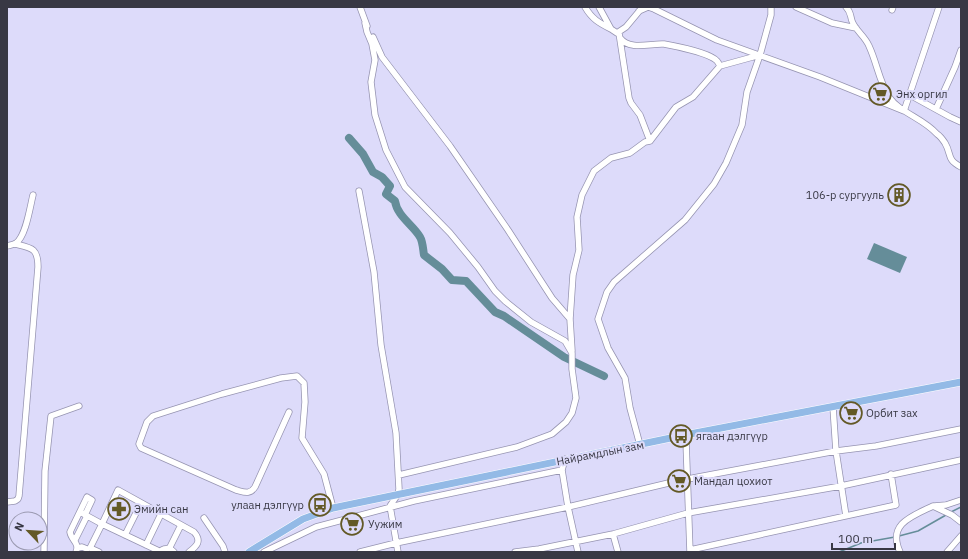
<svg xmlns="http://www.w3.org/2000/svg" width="968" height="559" font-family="'IBM Plex Sans',sans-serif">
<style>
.water{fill:#658d99}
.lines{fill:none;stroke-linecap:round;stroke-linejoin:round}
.stream{stroke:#658d99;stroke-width:1.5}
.river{stroke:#658d99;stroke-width:8}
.minor-casing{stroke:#9694b1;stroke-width:7}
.major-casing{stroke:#fff;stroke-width:8}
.minor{stroke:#fff;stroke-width:5.5}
.major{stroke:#93bae6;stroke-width:7}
.labels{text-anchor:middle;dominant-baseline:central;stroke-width:4;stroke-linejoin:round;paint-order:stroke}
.poi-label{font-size:11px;fill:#383844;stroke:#dddbfa;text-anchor:start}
.street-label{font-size:11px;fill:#383844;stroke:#dddbfa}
</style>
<rect width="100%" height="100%" fill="#dddbfa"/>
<path class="water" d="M874,243L907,257L900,273L867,259Z"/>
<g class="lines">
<path class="stream" d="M951,512L961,507
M899,536L918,531L946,515
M839,552L861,543L895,537"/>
<path class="river" d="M349,138L363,154L373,172L382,177L390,186L386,194L395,201C397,216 413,225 420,237C423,242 423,250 424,255L442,269L452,280L466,281L495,312L504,316L564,357L604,376"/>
<g class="minor-casing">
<path id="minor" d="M360,7L367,26
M585,7C592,19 599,23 611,29
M599,7L611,29L617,33L626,27L641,9
M796,7L832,23L856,28
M846,7C851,12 850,15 852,21C855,30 865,36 869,46C877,63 879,81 889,97C900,113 923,118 937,134C940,136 943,140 945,143C952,155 946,159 961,167
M892,10L893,7
M639,11L648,7L654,9L717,40L820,77L904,111L939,7
M365,23L367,32L372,44L375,60L371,82L375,115L386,150L405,187L450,233L478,267L495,291L505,301L531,322L565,341L572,353V369L576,398L572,413L566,422L552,434L517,447L399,475
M619,33L629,98L631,103L640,115L650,141
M373,37L382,57L450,146L508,230L552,298L570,319
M620,38C630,51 651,43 664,44C675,46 710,53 717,61C718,62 719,64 720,66
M910,95L950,117L961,122
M936,109L955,67L961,50
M359,191L374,272L381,345L396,433L399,489L398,494L390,506L398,552
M7,246C10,245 13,245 16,243C26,236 30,207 33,195
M572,351L570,319L573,275L579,250L577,217L582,195L594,171L611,158L630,153L645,142L650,141L676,107L693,97L720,66L760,55
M833,407L836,451L846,516
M289,412L255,487C250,495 244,492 236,490L141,448L139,444L147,422L153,416L222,394L281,378L297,376L304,383L305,402L302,438L324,474L333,508
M690,434L686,441L690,552
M640,445L630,408L625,378L608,348L598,319L607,292L614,282L685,220L714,184L726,163L742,125L747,92L760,55L771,15V7
M565,459L562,470L568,507L578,552
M7,502L15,501L18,499L19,496L38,267C38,248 32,248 15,244
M934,506L946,505L961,500
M80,512L102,524L118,490L194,532C202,541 197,546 189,552
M204,518L223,546L225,552
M613,534L618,552
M125,535L141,503
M75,540L87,516
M146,545L161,514
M78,548L82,547L87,549
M169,549L181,525
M690,550L896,505L891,474
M44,552L45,471L51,416L79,406
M76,552C80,543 71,540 70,532L87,497L92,500L85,515
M99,552L90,548L102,524L159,551
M159,552C163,548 169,547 174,552
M264,552L316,527L414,501L562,470
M360,552L396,543L568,507L677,481L836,451L876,446L961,429
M515,552L539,549L613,534L688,513L841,486L961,460
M900,552C887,524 912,516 933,506L952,515L961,522
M947,552L961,536"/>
</g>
<g class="major-casing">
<path id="major" d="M249,552L303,519L333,508L690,434L961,382"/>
</g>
<use href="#minor" class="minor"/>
<use href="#major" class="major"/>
</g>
<defs>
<g id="supermarket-ring" transform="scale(1.15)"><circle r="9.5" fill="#dddbfa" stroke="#635926" stroke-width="1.5"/><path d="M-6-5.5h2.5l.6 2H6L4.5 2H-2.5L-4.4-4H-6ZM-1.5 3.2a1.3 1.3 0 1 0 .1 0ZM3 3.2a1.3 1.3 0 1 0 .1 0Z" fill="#635926"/></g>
<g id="building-ring" transform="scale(1.15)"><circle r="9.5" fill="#dddbfa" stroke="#635926" stroke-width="1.5"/><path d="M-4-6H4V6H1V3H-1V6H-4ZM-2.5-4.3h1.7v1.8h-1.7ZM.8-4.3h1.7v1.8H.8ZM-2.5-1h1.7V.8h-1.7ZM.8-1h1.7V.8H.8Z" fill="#635926"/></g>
<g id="bus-ring" transform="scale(1.15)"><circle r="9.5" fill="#dddbfa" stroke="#635926" stroke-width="1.5"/><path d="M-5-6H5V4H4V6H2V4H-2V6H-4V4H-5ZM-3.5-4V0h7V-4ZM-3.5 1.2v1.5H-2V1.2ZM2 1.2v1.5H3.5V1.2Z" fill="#635926"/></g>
<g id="pharmacy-ring" transform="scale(1.15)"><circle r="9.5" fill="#dddbfa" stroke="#635926" stroke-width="1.5"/><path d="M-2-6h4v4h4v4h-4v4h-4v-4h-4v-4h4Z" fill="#635926"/></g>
</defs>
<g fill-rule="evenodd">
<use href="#supermarket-ring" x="880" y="94"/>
<use href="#building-ring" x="899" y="195"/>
<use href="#supermarket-ring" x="851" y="413"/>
<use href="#bus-ring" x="681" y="436"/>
<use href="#supermarket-ring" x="679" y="481"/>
<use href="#bus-ring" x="320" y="505"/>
<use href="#pharmacy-ring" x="119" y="509"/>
<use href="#supermarket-ring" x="352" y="524"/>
</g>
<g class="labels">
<g class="poi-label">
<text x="896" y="94">Энх оргил</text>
<text x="884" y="195" text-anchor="end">106-р сургууль</text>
<text x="866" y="413">Орбит зах</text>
<text x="696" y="436">ягаан дэлгүүр</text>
<text x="694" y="481">Мандал цохиот</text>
<text x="304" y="505" text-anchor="end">улаан дэлгүүр</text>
<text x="134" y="509">Эмийн сан</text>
<text x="368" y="524">Уужим</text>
</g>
<g class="street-label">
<text transform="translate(600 453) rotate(-11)">Найрамдлын зам</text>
</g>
</g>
<rect width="968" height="559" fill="none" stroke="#383844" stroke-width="16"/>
<g transform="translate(28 531) rotate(295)"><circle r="19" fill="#dddbfa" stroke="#9b9ab1"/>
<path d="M0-3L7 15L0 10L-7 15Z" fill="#635926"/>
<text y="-6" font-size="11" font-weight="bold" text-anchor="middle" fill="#383844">N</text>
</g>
<path d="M832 543v6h63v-6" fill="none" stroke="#383844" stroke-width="2"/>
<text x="838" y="543" font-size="12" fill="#383844" stroke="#dddbfa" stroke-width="3" paint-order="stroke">100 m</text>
</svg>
